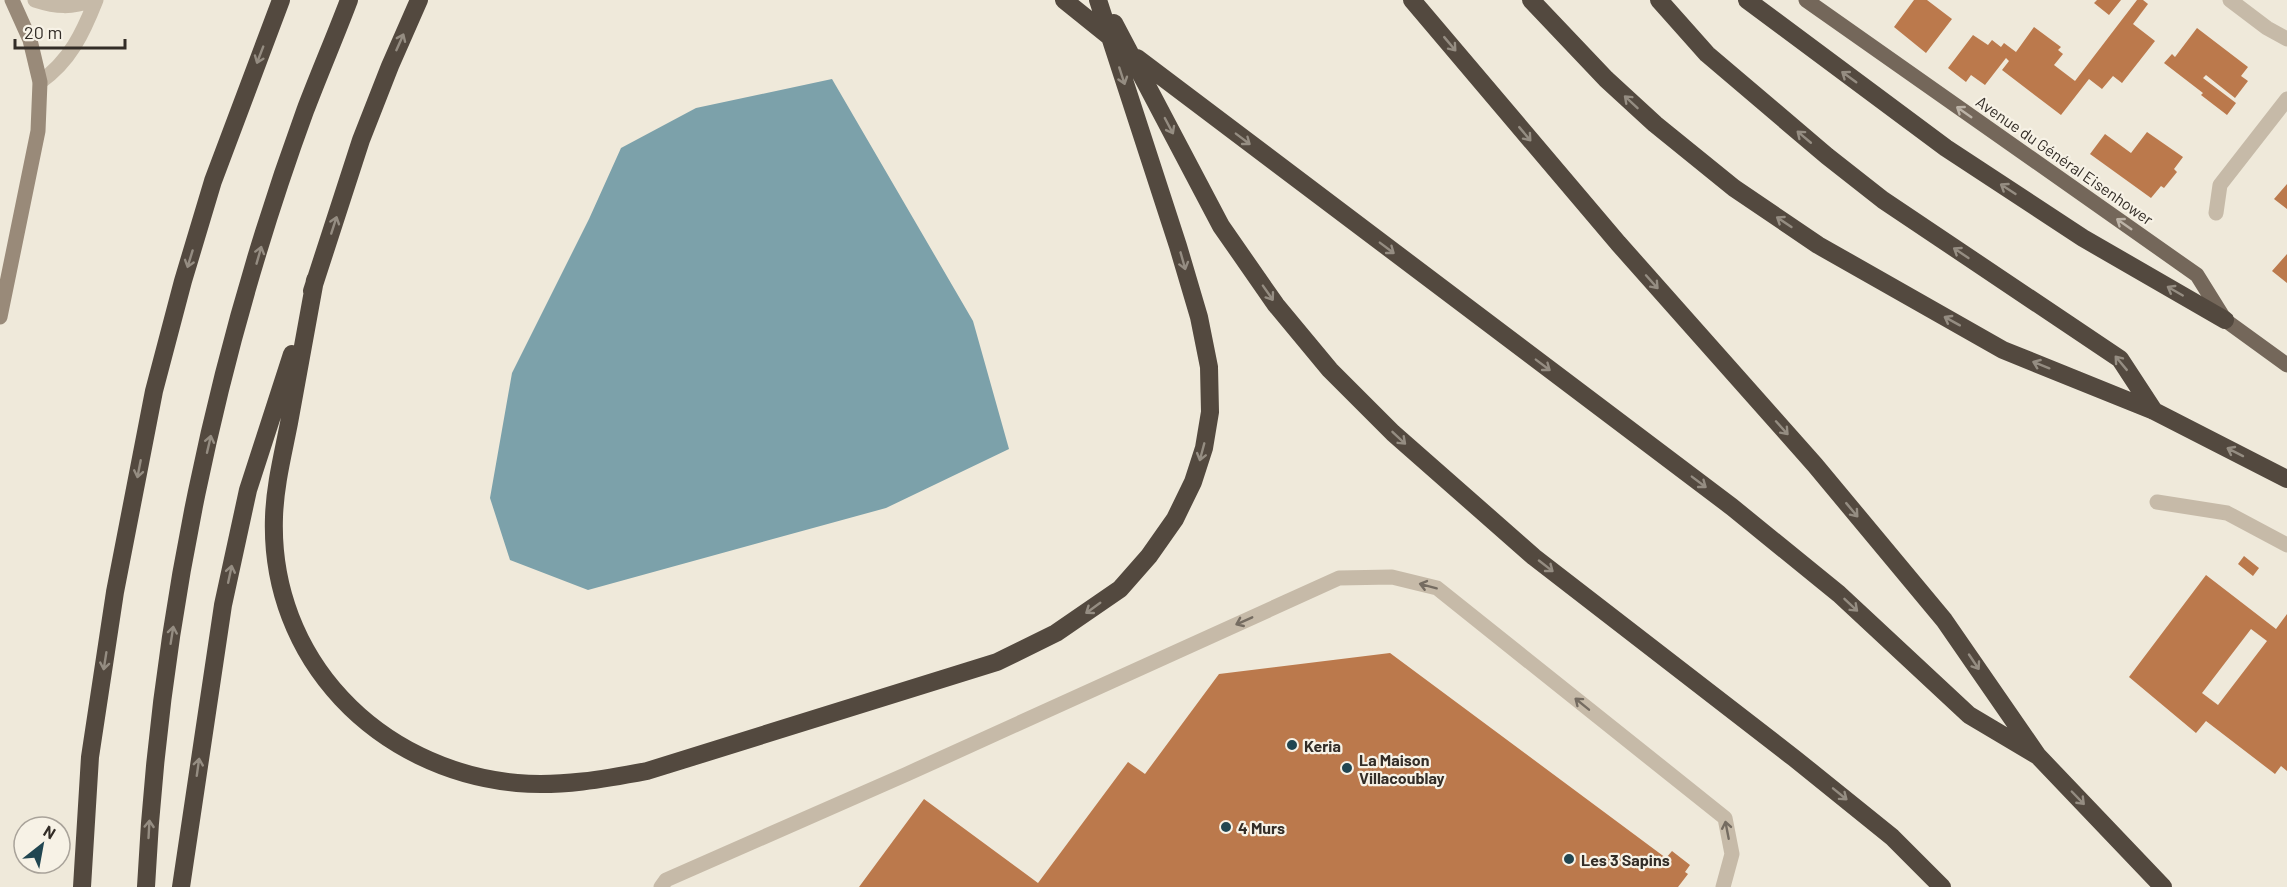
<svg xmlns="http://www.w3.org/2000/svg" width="2287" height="887" font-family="Barlow,sans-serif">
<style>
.water{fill:#7ca1aa}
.building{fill:#bb794c;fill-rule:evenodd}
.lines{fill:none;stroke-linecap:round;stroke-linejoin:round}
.lane{stroke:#c6baa8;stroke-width:15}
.street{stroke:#c6baa8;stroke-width:15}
.secondary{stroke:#998a79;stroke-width:15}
.primary{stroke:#74675a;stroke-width:15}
.highway{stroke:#53493f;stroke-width:18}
.oneway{stroke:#958d82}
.oneway2{stroke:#bcb3a7}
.oneway3{stroke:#756c61}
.poi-dot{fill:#214651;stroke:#f7f2e6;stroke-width:2}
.labels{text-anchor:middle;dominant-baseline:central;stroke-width:4.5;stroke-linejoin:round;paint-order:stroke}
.street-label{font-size:16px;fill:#332d27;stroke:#f7f2e6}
.poi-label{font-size:16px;font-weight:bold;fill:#332d27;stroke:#f7f2e6;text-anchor:start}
</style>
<rect width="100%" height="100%" fill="#efe9da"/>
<path class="water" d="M832,79L973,321L1009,449L886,508L588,590L510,560L490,498L512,373L589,219L621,148L696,108Z"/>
<path class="building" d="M1914,0H1927L1952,19L1926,53L1894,27Z
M2097,0H2121L2109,15L2094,3Z
M2137,0H2143L2148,4L2133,24L2155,41L2122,83L2113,76L2102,89L2089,79L2061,115L2002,70L2009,61L2006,58L1985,85L1971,75L1966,82L1948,68L1973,35L1988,45L1992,40L2001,47L2004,43L2016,52L2034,27L2061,47L2058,50L2063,54L2054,65L2075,81Z
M2197,28L2248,67L2241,76L2248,81L2235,98L2206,75L2203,78L2236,103L2227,115L2201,95L2203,93L2164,63L2172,54L2175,57Z
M2147,132L2183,157L2174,169L2177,172L2164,188L2161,186L2151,198L2090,154L2105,134L2131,153Z
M2287,184V209L2274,199Z
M2287,254V283L2272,271Z
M2244,556L2259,568L2253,576L2238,564Z
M2206,575L2276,629L2287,614V771L2281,766L2275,774L2206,721L2196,733L2129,677ZM2251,629L2267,641L2218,705L2202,693Z
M1390,653L1666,858L1672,851L1690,865L1685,872L1688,874L1678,887H859L924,799L1038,883L1128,762L1145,774L1219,674Z"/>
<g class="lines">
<path class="lane" d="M35,0C57,7 71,8 93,0
M40,82C70,61 83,33 96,0
M661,887L666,880L907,774L1339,578L1392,577L1437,588L1725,818L1732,854L1723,887"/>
<path class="street" d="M2230,0L2267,28L2287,39
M2216,213L2220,185L2287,99
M2157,502L2227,513L2287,545"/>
<path class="secondary" d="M0,317L38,131L40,82L30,40L12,0"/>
<path class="primary" d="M1806,0L2197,275L2225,320L2287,365"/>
<path class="highway" d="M1064,0L1110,37
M1412,0L1618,243L1815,465L1944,620L2038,756L2163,887
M1531,0L1606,79L1655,124L1734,188L1818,245L2003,350L2154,411L2287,479
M1659,0L1707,54L1827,156L1883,200L2120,359L2154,411
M1747,0L1946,148L2083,238L2225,320
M1114,23L1221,226L1276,305L1330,370L1393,433L1534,557L1794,758L1892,837L1942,887
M1137,58L1732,507L1839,594L1969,715L2038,756
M315,280C306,328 298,375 289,423C283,454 275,485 274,517C269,659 378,770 517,783C560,787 605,779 647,771L997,662L1056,633L1120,589L1149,556L1175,519L1193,482L1204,448L1210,412L1209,367L1199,317L1178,246L1098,0
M312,291L361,140L390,66L419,0
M82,887L90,757L115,592L154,391L183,281L213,181L281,0
M146,887C159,625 215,357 305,111C319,74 335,37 349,0
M181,887L223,605L248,490L292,354"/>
</g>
<defs><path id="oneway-shaft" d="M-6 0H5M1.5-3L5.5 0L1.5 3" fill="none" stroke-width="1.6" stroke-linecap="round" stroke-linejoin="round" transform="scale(1.5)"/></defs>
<g class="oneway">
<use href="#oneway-shaft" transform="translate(400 42) rotate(-66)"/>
<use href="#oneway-shaft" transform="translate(1450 44) rotate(50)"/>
<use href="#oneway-shaft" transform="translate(260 55) rotate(111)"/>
<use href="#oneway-shaft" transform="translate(1122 76) rotate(72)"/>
<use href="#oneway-shaft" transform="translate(1849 77) rotate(-144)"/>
<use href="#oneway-shaft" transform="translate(1631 102) rotate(-137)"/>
<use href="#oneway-shaft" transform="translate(1169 126) rotate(62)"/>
<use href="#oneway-shaft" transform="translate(1525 134) rotate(50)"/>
<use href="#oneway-shaft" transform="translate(1804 137) rotate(-140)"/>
<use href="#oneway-shaft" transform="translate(1243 139) rotate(37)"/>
<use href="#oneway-shaft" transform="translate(2008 189) rotate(-147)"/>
<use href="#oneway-shaft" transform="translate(1784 222) rotate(-146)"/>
<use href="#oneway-shaft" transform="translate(334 225) rotate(-72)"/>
<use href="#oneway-shaft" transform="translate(1387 248) rotate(37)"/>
<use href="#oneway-shaft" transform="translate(1961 253) rotate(-146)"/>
<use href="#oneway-shaft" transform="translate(259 255) rotate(-74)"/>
<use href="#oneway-shaft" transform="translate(190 259) rotate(107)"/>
<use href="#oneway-shaft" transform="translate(1183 261) rotate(74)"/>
<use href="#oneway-shaft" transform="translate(1652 282) rotate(48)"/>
<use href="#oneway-shaft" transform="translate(2175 291) rotate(-150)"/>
<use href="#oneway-shaft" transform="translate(1268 293) rotate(55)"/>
<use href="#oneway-shaft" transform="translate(1952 321) rotate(-151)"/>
<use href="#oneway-shaft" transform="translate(2121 363) rotate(-130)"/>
<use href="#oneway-shaft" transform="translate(1543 365) rotate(37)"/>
<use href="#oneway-shaft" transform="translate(2041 365) rotate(-158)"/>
<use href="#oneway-shaft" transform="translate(1782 428) rotate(48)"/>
<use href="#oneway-shaft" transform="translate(1399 438) rotate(43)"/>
<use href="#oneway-shaft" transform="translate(209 444) rotate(-77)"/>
<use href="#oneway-shaft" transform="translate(1202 452) rotate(105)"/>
<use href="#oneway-shaft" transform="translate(2235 452) rotate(-153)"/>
<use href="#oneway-shaft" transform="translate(139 469) rotate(101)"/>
<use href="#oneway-shaft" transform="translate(1699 482) rotate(37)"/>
<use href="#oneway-shaft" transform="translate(1852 510) rotate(50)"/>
<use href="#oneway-shaft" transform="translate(1546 566) rotate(38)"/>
<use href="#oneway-shaft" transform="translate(230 574) rotate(-78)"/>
<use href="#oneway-shaft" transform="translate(1851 605) rotate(43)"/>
<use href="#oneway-shaft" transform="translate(1093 608) rotate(144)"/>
<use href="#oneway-shaft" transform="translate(172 635) rotate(-81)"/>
<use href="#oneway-shaft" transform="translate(105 661) rotate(99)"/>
<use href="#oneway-shaft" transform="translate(1974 662) rotate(56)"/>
<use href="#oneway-shaft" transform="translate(198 767) rotate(-82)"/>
<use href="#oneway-shaft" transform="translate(1840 794) rotate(39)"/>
<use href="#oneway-shaft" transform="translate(2078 798) rotate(46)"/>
<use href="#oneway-shaft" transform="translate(149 829) rotate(-87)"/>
</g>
<g class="oneway2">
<use href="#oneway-shaft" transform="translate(1964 112) rotate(-145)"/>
<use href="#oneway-shaft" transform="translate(2124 224) rotate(-145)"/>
</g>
<g class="oneway3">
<use href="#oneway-shaft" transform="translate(1428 586) rotate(-165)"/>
<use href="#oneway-shaft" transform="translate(1244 621) rotate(156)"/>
<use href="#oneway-shaft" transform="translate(1582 704) rotate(-141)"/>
<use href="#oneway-shaft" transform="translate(1727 830) rotate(-101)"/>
</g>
<g class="poi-dot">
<circle cx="1292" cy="745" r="6"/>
<circle cx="1347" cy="768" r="6"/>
<circle cx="1226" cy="827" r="6"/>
<circle cx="1569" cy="859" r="6"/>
</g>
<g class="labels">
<g class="street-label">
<text transform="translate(2065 160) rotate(35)">Avenue du Général Eisenhower</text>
</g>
<g class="poi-label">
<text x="1304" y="745">Keria</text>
<text x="1359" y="759">La Maison<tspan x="1359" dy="18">Villacoublay</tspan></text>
<text x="1238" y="827">4 Murs</text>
<text x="1581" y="859">Les 3 Sapins</text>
</g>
</g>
<g transform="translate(42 845) rotate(31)"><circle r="28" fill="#f7f2e6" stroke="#a9a39a" stroke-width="1.5"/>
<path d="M0-4.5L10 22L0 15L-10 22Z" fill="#214651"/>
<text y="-9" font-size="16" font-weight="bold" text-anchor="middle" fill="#332d27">N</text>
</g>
<path d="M15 39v9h110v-9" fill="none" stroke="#332d27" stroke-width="3"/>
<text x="24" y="39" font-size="18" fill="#332d27" stroke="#f7f2e6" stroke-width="4.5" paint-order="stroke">20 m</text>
</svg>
